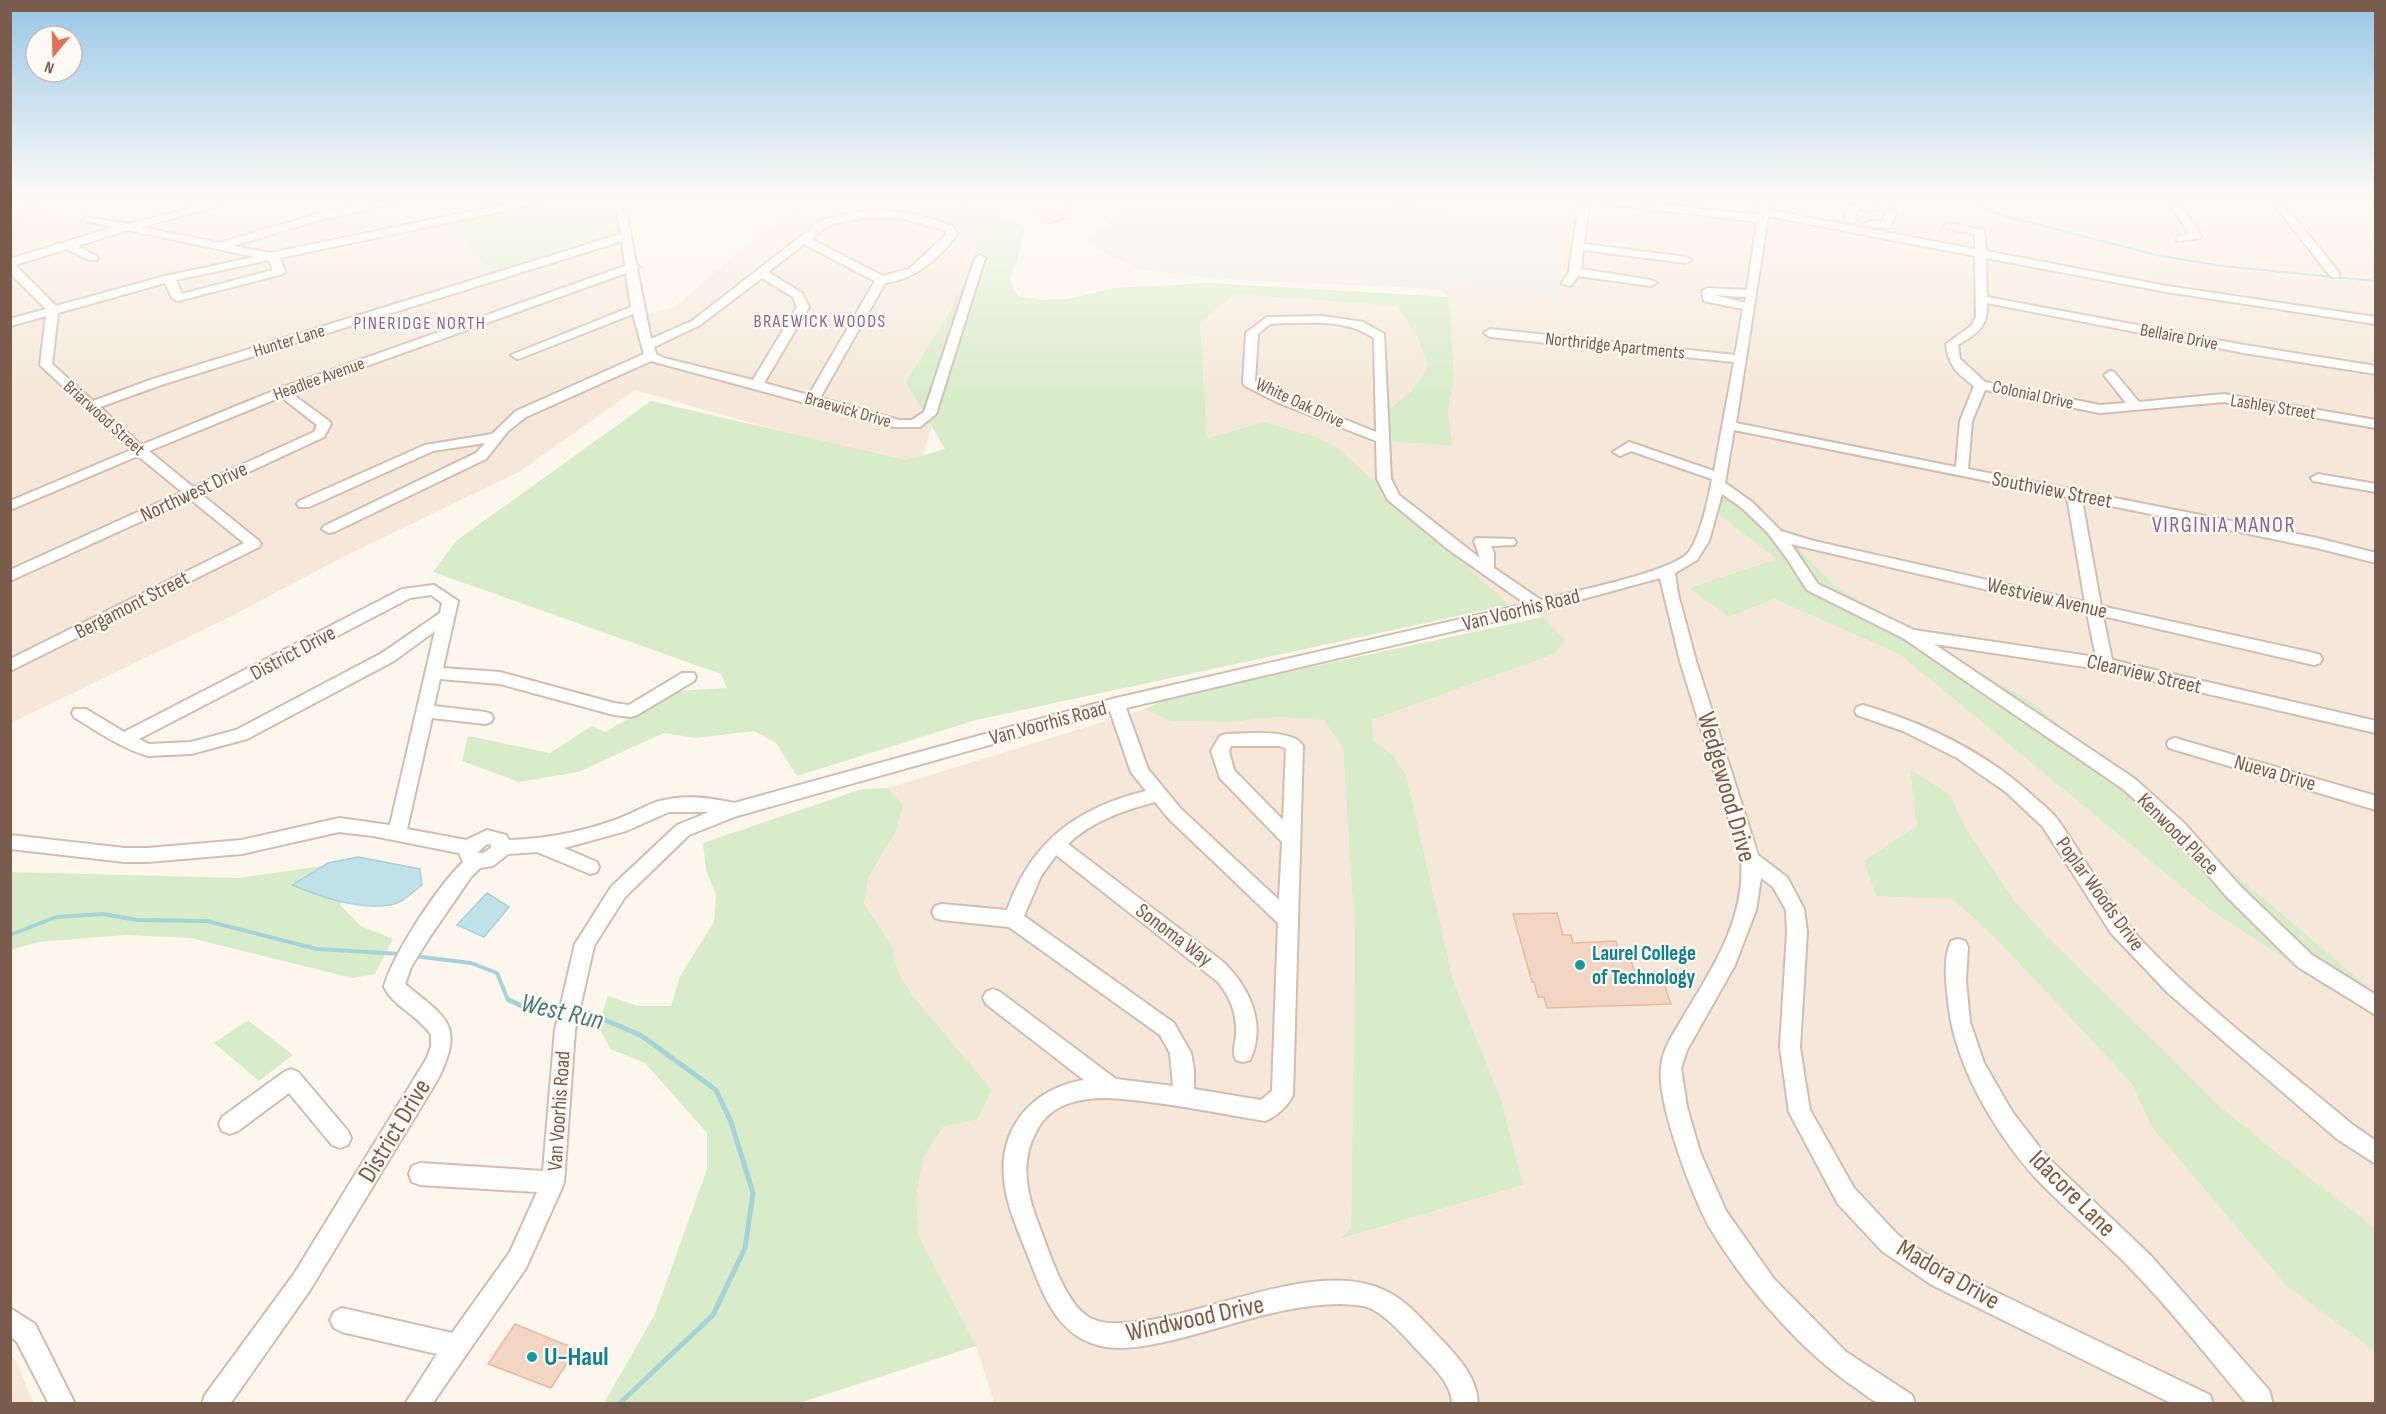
<svg xmlns="http://www.w3.org/2000/svg" width="2386" height="1414" font-family="'Sofia Sans Condensed',sans-serif">
<style>
.residential{fill:#f5e8da}
.industrial{fill:#efe9e4}
.medical{fill:#fbdfe3}
.green{fill:#d8ecc9}
.water{fill:#bfe3e8;stroke:#a5d3da;stroke-width:1.5}
.lines{fill:none;stroke-linecap:round;stroke-linejoin:round}
.stream-far2{stroke:#a5d3da;stroke-width:2}
.stream-far1{stroke:#a5d3da;stroke-width:4}
.stream{stroke:#a5d3da;stroke-width:5}
.building{fill:#f3d5c3;stroke:#e6bba3;stroke-width:1.5}
.minor-casing{stroke:#d1beb0;stroke-width:4}
.minor{fill:#fff;fill-rule:evenodd}
.culture-dot{fill:#0f9aa8;stroke:#fffaf3;stroke-width:2}
.labels{text-anchor:middle;dominant-baseline:central;stroke-width:4.5;stroke-linejoin:round;paint-order:stroke}
.far-neighbourhood-label{font-size:18px;letter-spacing:1.5px;fill:#846695;stroke:#fffaf3}
.far-street-label{font-size:18px;fill:#7a5c4d;stroke:#fffaf3}
.street-label{font-size:21px;fill:#7a5c4d;stroke:#fffaf3}
.culture-label{font-size:21px;font-weight:bold;fill:#0d838f;stroke:#fffaf3;text-anchor:start}
.neighbourhood-label{font-size:22px;letter-spacing:1.5px;fill:#846695;stroke:#fffaf3}
.near-street-label{font-size:26px;fill:#7a5c4d;stroke:#fffaf3}
.near-culture-label{font-size:26px;font-weight:bold;fill:#0d838f;stroke:#fffaf3;text-anchor:start}
.near-water-label{font-size:27px;font-style:italic;fill:#437c86;stroke:#fffaf3}
</style>
<rect width="100%" height="100%" fill="#fdf6ec"/>
<path class="residential" d="M104,198H494L488,203L139,281L141,289L571,198H613L636,317L674,307L780,216L851,198H865L998,219L918,470L635,390L519,472L341,558L234,615L11,723V226Z
M1394,198H2375V993L2035,704L1836,586L1733,485L1710,508L1778,559L1748,570L1729,617L1774,599L1899,654L2209,909L2375,1018V1403H994L976,1346L919,1236L916,1198L923,1158L943,1127L978,1119L992,1090L913,996L898,972L892,946L864,903L869,878L897,829L903,805L888,788L1145,709L1172,721L1231,722L1279,717L1325,720L1343,748L1355,937L1351,1228L1341,1239L1523,1185L1502,1102L1453,979L1406,775L1393,755L1373,740L1372,720L1554,654L1543,617L1509,605L1263,422L1207,438L1200,323L1233,294L1397,306L1418,338L1428,365L1423,378L1401,401L1384,413L1453,444L1448,413L1454,375L1449,297L1438,289L1437,282L1559,296L1563,224L1440,210L1439,213L1399,212Z
M10,1355L15,1359L34,1403H11Z"/>
<path class="industrial" d="M1138,198H1383V211L1439,213L1440,210L1563,224L1559,297L1437,282L1438,289L1222,279L1136,269L1086,242Z"/>
<path class="medical" d="M11,198H104L11,226Z"/>
<path class="green" d="M571,198H609L616,234L492,273L448,223Z
M843,198H942L994,213L1025,227C1022,238 1021,250 1017,261C1011,278 1007,278 1018,296L1043,300L1068,299L1115,288L1208,283L1449,297L1454,375L1448,413L1453,445L1393,442L1384,412C1403,400 1420,386 1428,365L1418,338L1397,306L1234,294L1200,323L1207,438L1263,422L1316,437L1339,449L1509,605L976,720L797,776L776,743L754,731L696,738L664,733L578,772L519,782L462,761L468,736L550,753L592,726L605,732L677,691L727,688L721,674L433,572L456,541L651,401L906,460L945,449L906,382C934,335 974,284 979,228L938,224Z
M1733,484L1836,586L2035,704L2375,993V1018L2209,909L1899,654L1774,599L1729,617L1689,588L1777,559L1710,508Z
M1543,617L1565,640L1554,654L1372,720L1373,740L1393,755L1406,775L1453,979L1502,1102L1523,1185L1340,1239L1351,1228L1355,937L1343,748L1324,720L1279,717L1231,722L1171,721L1145,709L1167,698Z
M1910,769L1950,795L1966,829L2015,902L2047,937L2222,1108L2273,1150L2375,1228V1351L2286,1285L2152,1127L2131,1082L1989,931L1952,899L1876,896L1864,861L1917,826Z
M888,788L903,805L897,829L869,877L864,903L892,946L898,972L913,996L992,1090L978,1119L943,1127L923,1158L916,1198L919,1236L976,1346L799,1403H604L655,1314L707,1169V1133L645,1063L610,1049L598,1025L608,996L638,1006H671L680,976L714,922L716,895L706,870L703,843L862,789Z
M343,863L355,872L340,905L361,926L393,939L375,974L352,978L191,938L126,935L38,942L11,950V872L239,878Z
M248,1020L293,1055L259,1081L214,1043Z"/>
<path class="water" d="M358,857L420,869L422,885C413,892 402,903 390,905C358,910 321,897 292,885L328,863Z
M487,893L509,907L484,937L457,925Z"/>
<g class="lines">
<path class="stream-far2" d="M1956,198L2005,216L2156,255L2222,266L2376,281"/>
<path class="stream-far1" d="M10,935L56,917L103,914L137,920L207,921L317,949L401,954
M414,956L471,963L497,973L508,1000L513,1002"/>
<path class="stream" d="M509,1000L524,1007L562,1010
M575,1011L589,1013L642,1036L716,1090L731,1122L753,1193L745,1248L713,1315L619,1404"/>
</g>
<path class="building" d="M1020,198H1057L1069,207L1061,210L1071,218L1048,224Z
M1388,198H1438L1437,210L1388,206Z
M1557,913L1563,935H1571L1573,943L1616,941L1621,958L1630,957L1635,973L1660,972L1671,1004L1547,1008L1544,997H1538L1534,982H1532L1513,914Z
M515,1324L576,1349L551,1388L488,1364Z"/>
<g class="lines">
<g class="minor-casing">
<path id="minor" d="M35,198H48L10,218V211Z
M230,198H247L141,227L219,243L318,214L393,198H412L407,201L320,220L233,246L270,253L535,198H555L550,201L280,258L285,272L283,274L178,301L172,298L165,283L58,313L52,364L93,401L153,379L621,234L614,198H624L636,264L639,267L637,269L651,339L692,321L822,220L856,212L888,211L919,215L953,226L957,235C938,259 916,279 885,283L820,398L899,420H912L924,412L975,258L980,255L985,258L936,414L920,427H894L651,361L526,417L508,431L486,459L334,532L329,533L322,529L324,526L476,453L485,443L433,451L309,507H299L297,504L299,501L425,445L492,434L516,411L644,354L633,314L521,358L517,359L511,355L631,307L626,273L291,393L329,421L331,424L324,437L201,494L259,541L261,544L259,547L10,671V659L244,543L190,499L10,581V570L182,492L138,456L10,510V501L131,450L40,365L46,316L10,326V319L46,309L10,273V259L114,227L86,221V217L128,224ZM872,217L904,219L945,230L946,235L909,269L883,276L811,239L830,224ZM128,230L255,257L165,276L56,306L15,265L67,249L89,260H97V256L77,246ZM622,241L625,266L278,389L141,445L100,407L161,385ZM804,244L875,281L809,395L764,383L809,307L802,293L768,272ZM269,260L273,270L182,294L176,280ZM762,278L793,297L797,307L753,380L664,358L656,354L654,347L700,325ZM281,397L317,425L314,432L193,487L149,451Z
M1575,198H1607L1758,215V198H1768V210L1975,249V234L1945,228L1944,226L1949,223L1984,230L1986,251L2167,286L2376,317V324L2167,292L1986,258L1987,297L2244,345L2376,366V374L2244,353L1987,303C1988,328 1977,333 1958,345L1960,359L1985,382L2100,405L2126,403L2104,375L2110,371L2114,372L2139,402L2224,394L2376,420V428L2224,402L2100,413L1985,390L1972,421L1968,469L2317,538L2376,553V563L2317,548L2082,500L2101,606L2314,653L2320,655L2322,659L2320,663L2314,665L2103,616L2112,660L2376,721V733L2105,670L1934,644L2135,779L2185,824L2240,886L2312,955L2376,995V1015L2298,967L2226,896L2173,834L2123,789L1903,638L1807,590L1788,560L1767,532L1742,508L1722,494L1709,541L1697,560L1675,573L1678,594L1696,661L1758,855L1787,877L1804,909L1807,932L1800,1047L1805,1080L1810,1110L1854,1188L1898,1235L1948,1269L2210,1395L2213,1404H2173L1932,1285L1882,1251L1838,1204L1789,1112L1780,1047L1787,932L1786,910L1773,887L1761,878L1756,910L1735,965L1687,1050L1681,1068L1687,1107L1700,1152L1726,1211L1774,1279L1846,1352L1912,1395L1915,1404C1905,1404 1889,1407 1879,1403C1871,1400 1863,1393 1856,1388C1802,1352 1743,1284 1710,1228C1692,1195 1657,1104 1661,1068C1662,1048 1676,1030 1685,1014C1714,966 1746,917 1741,859L1680,661L1660,578L1539,611L1126,708L1148,769L1181,809L1279,900L1282,842L1220,778L1211,751L1220,736L1226,734C1245,734 1293,728 1303,746L1293,1095C1288,1106 1276,1117 1265,1121C1217,1113 1170,1103 1122,1099C1093,1096 1057,1099 1040,1125C1018,1159 1026,1193 1040,1228C1050,1254 1065,1304 1090,1318C1106,1326 1127,1323 1144,1321C1214,1312 1321,1258 1386,1291C1405,1300 1420,1317 1434,1332C1453,1352 1477,1374 1478,1404H1452C1452,1383 1432,1366 1419,1352C1405,1337 1390,1319 1372,1309C1363,1304 1351,1305 1341,1304C1283,1304 1228,1327 1173,1340C1151,1345 1124,1351 1101,1346C1056,1336 1043,1293 1028,1256C1018,1230 1006,1205 1004,1178C999,1125 1035,1088 1084,1080L986,1004L983,998L986,992L993,989L1000,992L1116,1079L1173,1086L1170,1053L1160,1035L1009,927L942,920L935,918L932,912L935,906L942,904L1007,910C1031,842 1076,808 1146,791L1131,772L1110,711L737,816L689,835L625,897L594,946L575,1030L564,1182L561,1190L526,1268L432,1404H405L437,1354L342,1332L334,1328L330,1320L334,1312L342,1308L452,1333L510,1252L537,1192L420,1185L412,1182L409,1174L412,1166L420,1163L543,1171L555,1030L575,944L611,887L677,825L709,812H669L626,831L564,848L597,862L599,867L597,872L590,874L537,852L508,854L493,866L480,868L471,877L431,935L411,967L405,984C446,1018 465,1024 438,1079L310,1290L230,1404H202L205,1395L294,1274L427,1058L431,1046V1035C419,1016 393,1006 384,987C393,954 438,886 463,862L459,853L373,836L339,832L242,854L147,862H125L10,849V835L125,848H147L242,840L339,818L390,825L435,631L394,661L247,739L191,754L148,756C121,748 98,732 74,717L72,713L74,709H86L124,732L402,589L434,585L458,601L443,668L500,672L614,703L629,705L682,673H694L696,677L694,681L637,715L631,717L614,715L500,684L440,679L434,706L485,712L491,714L493,718L491,722L485,724L432,718L407,829L466,840L487,830L506,835L509,840C543,839 577,833 609,822C626,817 640,808 656,802C682,794 708,797 734,803L1116,698L1526,604L1449,550L1388,500L1377,479L1376,441L1279,403L1245,386L1243,383L1246,333L1267,317L1322,316L1363,322L1384,334L1391,479L1399,495L1480,558L1474,541L1476,538L1514,539L1516,542L1514,545L1491,546L1494,553V568L1541,600C1572,592 1667,573 1687,554C1699,542 1709,497 1712,479L1631,451L1620,456L1613,452L1629,442L1714,471L1734,362L1490,337L1484,333L1490,329L1735,355L1743,309L1704,301L1702,291L1708,288L1747,290L1757,222L1589,202L1584,244L1686,257L1692,260L1686,263L1583,250L1581,269L1651,280L1657,283L1651,286L1578,276L1572,285L1568,286L1562,283L1569,272L1579,201ZM1768,216L1975,256L1976,317L1971,326L1946,344C1949,367 1957,373 1974,386L1960,421L1956,467L1736,423ZM1714,295L1746,297L1745,303ZM1284,323C1315,323 1347,319 1374,338L1376,432L1289,397L1255,381L1258,334L1270,324ZM1734,430L2067,497L2085,602L1814,541L1781,531L1752,502L1725,483ZM1791,544L2087,613L2096,657L1914,630L1818,584ZM431,595L442,603L440,613L382,653L236,730L191,742L149,744L139,739L410,598ZM1231,746H1280L1286,749L1283,820L1234,770L1229,751ZM1155,802L1169,819L1278,923L1272,1091L1261,1100L1194,1089V1069L1191,1053L1174,1023L1024,916L1041,876L1056,855L1218,982C1231,998 1237,1014 1236,1036C1235,1045 1232,1051 1236,1060L1243,1062L1250,1060C1267,1024 1249,986 1222,961L1068,844C1092,821 1124,810 1155,802ZM487,844L491,845V848L483,853H477Z
M2167,198H2177L2201,236L2200,238L2177,241V237L2189,234Z
M2269,198H2279L2339,273V277H2331Z
M1880,203L1897,212L1890,228L1869,227L1864,224L1869,221L1882,222L1886,213L1878,209L1857,210L1854,223L1845,221L1848,205Z
M2318,474L2376,484V492L2313,481L2311,478Z
M1863,705C1925,723 1987,753 2034,797C2042,804 2051,811 2057,819C2086,859 2109,906 2143,942C2205,1008 2283,1066 2353,1125L2376,1141V1164L2337,1139L2168,993L2111,933L2043,827L2006,792L1957,758L1903,731L1857,715L1855,711L1857,707Z
M2175,738L2376,796V810L2169,748L2167,744L2169,740Z
M1958,939L1965,941L1968,947L1966,981L1970,1022L1984,1063L2013,1113L2048,1158L2151,1256L2269,1390L2273,1404H2247C2210,1360 2174,1313 2134,1272C2102,1238 2064,1209 2032,1174C1992,1128 1953,1061 1948,1000C1946,982 1943,958 1951,941Z
M291,1069L298,1072L348,1131L351,1138L348,1145L340,1148L332,1145L289,1093L238,1131L230,1134L222,1131L219,1124L222,1117L284,1072Z
M10,1308L35,1324L75,1404H49L17,1342L10,1336Z"/>
</g>
<use href="#minor" class="minor"/>
</g>
<linearGradient id="sky" x2="0" y2="1"><stop stop-color="#97c7e8"/><stop offset="0.5" stop-color="#fefbf6"/><stop offset="1" stop-color="#fefbf6" stop-opacity="0"/></linearGradient>
<rect width="2386" height="396" fill="url(#sky)"/>
<g class="culture-dot">
<circle cx="1580" cy="965" r="6"/>
<circle cx="532" cy="1357" r="6"/>
</g>
<g class="labels">
<g class="far-neighbourhood-label">
<text x="820" y="321">BRAEWICK WOODS</text>
<text x="420" y="323">PINERIDGE NORTH</text>
</g>
<g class="far-street-label">
<text transform="translate(2179 337) rotate(11)">Bellaire Drive</text>
<text transform="translate(289 341) rotate(-17)">Hunter Lane</text>
<text transform="translate(1615 346) rotate(6)">Northridge Apartments</text>
<text transform="translate(319 379) rotate(-20)">Headlee Avenue</text>
<text transform="translate(2033 395) rotate(12)">Colonial Drive</text>
<text transform="translate(1300 403) rotate(25)">White Oak Drive</text>
<text transform="translate(2273 407) rotate(9)">Lashley Street</text>
<text transform="translate(848 410) rotate(16)">Braewick Drive</text>
<text transform="translate(104 418) rotate(42)">Briarwood Street</text>
</g>
<g class="street-label">
<text transform="translate(2052 490) rotate(11)">Southview Street</text>
<text transform="translate(194 492) rotate(-25)">Northwest Drive</text>
<text transform="translate(2047 598) rotate(13)">Westview Avenue</text>
<text transform="translate(132 605) rotate(-27)">Bergamont Street</text>
<text transform="translate(1521 610) rotate(-14)">Van Voorhis Road</text>
<text transform="translate(293 653) rotate(-28)">District Drive</text>
<text transform="translate(2144 674) rotate(13)">Clearview Street</text>
<text transform="translate(1048 723) rotate(-15)">Van Voorhis Road</text>
<text transform="translate(2275 773) rotate(16)">Nueva Drive</text>
<text transform="translate(2178 834) rotate(45)">Kenwood Place</text>
<text transform="translate(2100 894) rotate(54)">Poplar Woods Drive</text>
<text transform="translate(1174 935) rotate(37)">Sonoma Way</text>
<text transform="translate(559 1111) rotate(-86)">Van Voorhis Road</text>
</g>
<g class="culture-label">
<text x="1592" y="953">Laurel College<tspan x="1592" dy="24">of Technology</tspan></text>
</g>
<g class="neighbourhood-label">
<text x="2224" y="525">VIRGINIA MANOR</text>
</g>
<g class="near-street-label">
<text transform="translate(1726 787) rotate(74)">Wedgewood Drive</text>
<text transform="translate(395 1131) rotate(-59)">District Drive</text>
<text transform="translate(2072 1194) rotate(45)">Idacore Lane</text>
<text transform="translate(1948 1275) rotate(30)">Madora Drive</text>
<text transform="translate(1195 1319) rotate(-12)">Windwood Drive</text>
</g>
<g class="near-culture-label">
<text x="544" y="1357">U-Haul</text>
</g>
<g class="near-water-label">
<text transform="translate(562 1012) rotate(13)">West Run</text>
</g>
</g>
<rect width="2386" height="1414" fill="none" stroke="#7a5c4d" stroke-width="24"/>
<g transform="translate(54 54) rotate(199)"><circle r="28" fill="#fffaf3" stroke="#cabbb1" stroke-width="1.5"/>
<path d="M0-4.5L10 22L0 15L-10 22Z" fill="#e76f51"/>
<text y="-9" font-size="16" font-weight="bold" text-anchor="middle" fill="#7a5c4d">N</text>
</g>
</svg>
